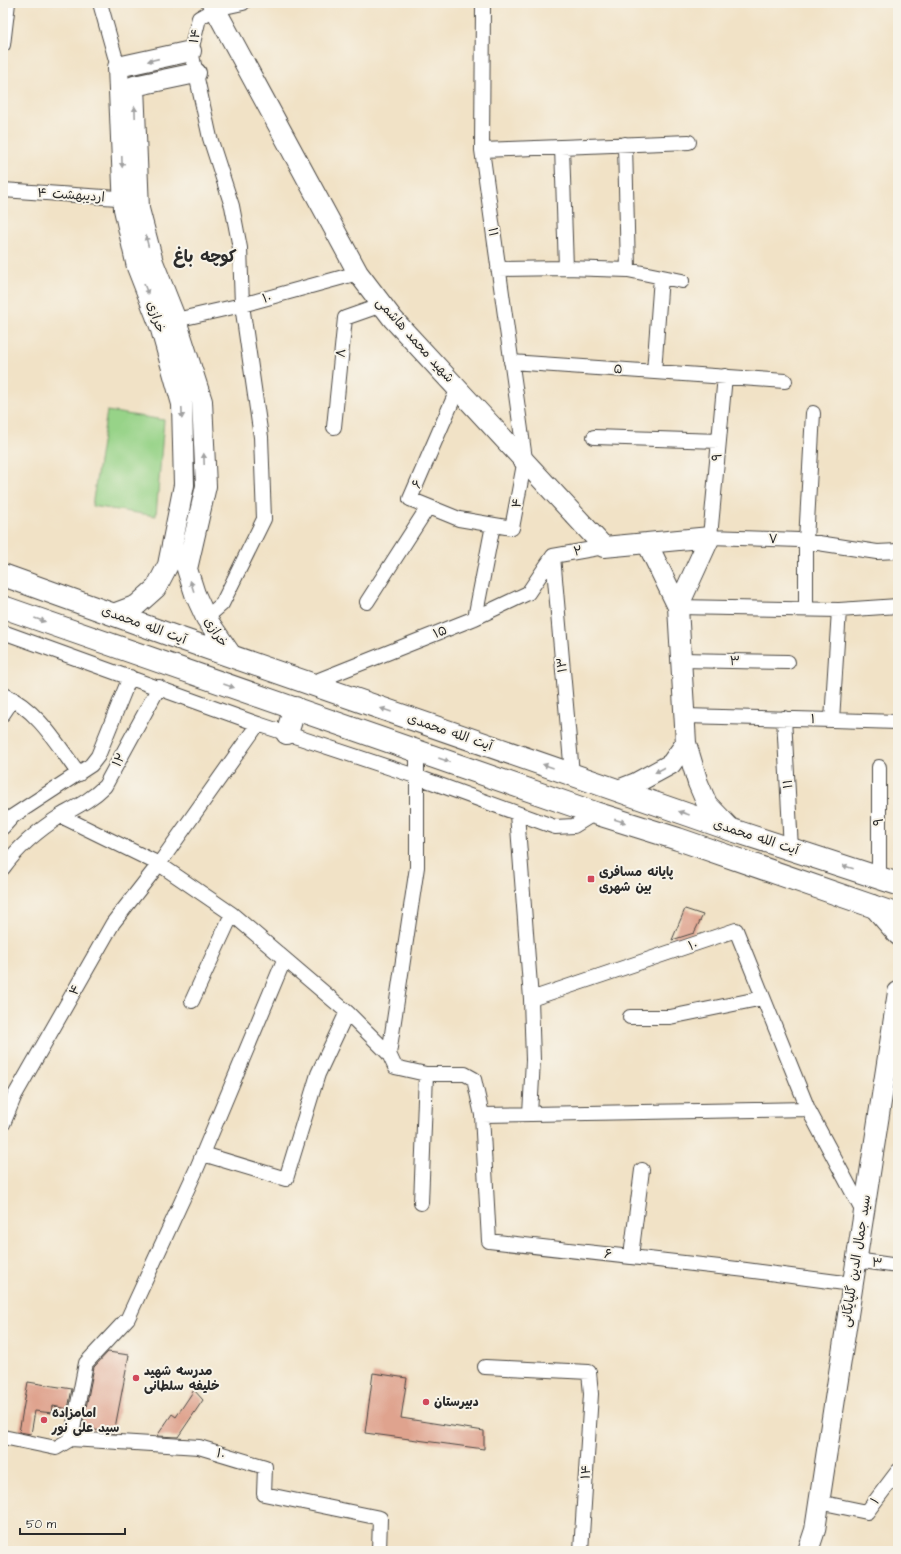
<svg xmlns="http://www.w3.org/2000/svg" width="901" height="1554" font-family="'Architects Daughter','Playpen Sans Arabic',sans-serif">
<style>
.green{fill:#97d388;stroke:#617f5a}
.building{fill:#dfa38e}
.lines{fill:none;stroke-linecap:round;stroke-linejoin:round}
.street-casing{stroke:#494642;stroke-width:16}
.secondary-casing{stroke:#494642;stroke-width:22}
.primary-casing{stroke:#494642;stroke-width:24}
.highway-casing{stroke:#494642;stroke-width:24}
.street{stroke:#fff;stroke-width:14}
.secondary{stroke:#fff;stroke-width:20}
.primary{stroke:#fff;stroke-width:22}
.highway{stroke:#fff;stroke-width:22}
.oneway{fill:#a0a0a0}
.poi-dot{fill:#d1495b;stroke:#f7f3e8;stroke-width:1.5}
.labels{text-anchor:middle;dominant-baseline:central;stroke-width:4;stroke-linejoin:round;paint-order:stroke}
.street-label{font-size:13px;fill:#2b2b2b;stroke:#f7f3e8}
.poi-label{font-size:13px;font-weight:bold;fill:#2b2b2b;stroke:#f7f3e8;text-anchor:start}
.district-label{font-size:17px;font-weight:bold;fill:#2b2b2b;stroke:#f7f3e8}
</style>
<rect width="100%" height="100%" fill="#f7f3e8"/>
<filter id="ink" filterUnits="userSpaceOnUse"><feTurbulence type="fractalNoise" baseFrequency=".025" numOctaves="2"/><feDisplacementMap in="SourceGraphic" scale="8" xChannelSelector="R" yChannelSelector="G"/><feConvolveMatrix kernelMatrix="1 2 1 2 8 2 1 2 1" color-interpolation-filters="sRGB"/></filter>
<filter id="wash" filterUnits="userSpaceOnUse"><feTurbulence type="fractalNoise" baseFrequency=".012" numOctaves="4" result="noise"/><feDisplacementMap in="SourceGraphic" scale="16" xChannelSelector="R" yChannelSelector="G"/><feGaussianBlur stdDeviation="0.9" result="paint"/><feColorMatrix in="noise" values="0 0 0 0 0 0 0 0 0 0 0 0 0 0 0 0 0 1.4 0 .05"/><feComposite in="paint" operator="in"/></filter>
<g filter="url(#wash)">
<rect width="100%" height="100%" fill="#f1e2c6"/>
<path class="green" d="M107,411L164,420L156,516L92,506Z"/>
<g id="blocks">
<path class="building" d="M685,909L703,915L694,933L672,940Z
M108,1352L129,1355L114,1433L82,1428L94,1367Z
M373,1373L407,1378L401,1418L484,1431V1449L365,1433Z
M28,1382L72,1389L68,1409L53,1406L52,1413L35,1411L31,1434L19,1432Z
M194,1390L203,1400L178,1437L157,1436L172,1414L176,1417Z"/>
</g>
</g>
<g filter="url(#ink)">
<use href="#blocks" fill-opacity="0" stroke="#494642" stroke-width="1"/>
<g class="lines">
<g class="street-casing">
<path id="street" d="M100,3L118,67
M3,45L8,3
M625,144L628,270
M562,147L566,268
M482,150L689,142
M3,190L132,199
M498,269L566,268L628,270L682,281
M176,320L242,305L358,273
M511,362L785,381
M654,372L661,277
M725,376L710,537L799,540L877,552L898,551
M458,388L410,499L459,519L512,528L525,459L482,150L483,3
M334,427L345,318L382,305
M594,437L719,441
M553,556L572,774
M553,556L604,547
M367,602L428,507
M678,607L839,610L898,606
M806,609V541L813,413
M206,618L222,604L264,519L261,437L242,305L240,248L232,206L210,138L191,51L199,18L215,9L243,3
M475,618L493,525
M3,632L258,724L418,777L555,827L574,826L595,813
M682,660L788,662
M309,684L475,618L528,593L553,556
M3,694C38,710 57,744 79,774
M3,714L13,699
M685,716L832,720L839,610
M784,718L791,849
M832,720L898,722
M879,767V877
M517,814L531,999L736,930L808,1109L863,1212
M61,816L159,864L232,914L347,1012L389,1054L395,1067L426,1074H465L474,1079L482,1115L489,1241L746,1270L852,1284
M3,827L13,816L91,765L98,756L130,677
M3,868C18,847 40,829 62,815C78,806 92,799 105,786L159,687
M192,1001L232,914
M630,1017H670L763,998
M389,1054L417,867V751
M530,1114L533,1060L531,999
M482,1115L808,1109
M3,1124L15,1095L113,923L159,864L258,724
M203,1154L286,1179L318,1074L347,1012
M421,1203L426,1074
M631,1256L642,1170
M856,1260L898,1266
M485,1367L589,1372L591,1394L581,1551
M3,1437L56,1448L71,1439L199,1447L265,1467L264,1494L380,1518L379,1551
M71,1439L86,1363L128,1318L197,1168L284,960
M819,1502L867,1512L898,1471"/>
</g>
<g class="secondary-casing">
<path id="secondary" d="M212,3L358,273L393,319L604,547L647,543L678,607L686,743L698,783L707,804L732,830
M196,73L134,86L139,209L153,262L176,320L202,401L206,486L187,569L195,594L206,618L232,656
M647,543L710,537L678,607
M113,614L137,605L156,588L168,565L184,485L182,404L160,326L137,267L124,209L118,67L191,51
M618,790L636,783L671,764L686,743
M872,905L898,935
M808,1551L815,1530L826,1457L898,992"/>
</g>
<g class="primary-casing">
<path id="primary" d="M287,733L295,708"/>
</g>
<g class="highway-casing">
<path id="highway" d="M3,575L173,636L732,830L898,884
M3,607L595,813L678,839L898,915"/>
</g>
<use href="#street" class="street"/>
<use href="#secondary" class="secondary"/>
<use href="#primary" class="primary"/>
<use href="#highway" class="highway"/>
</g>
<defs><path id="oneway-solid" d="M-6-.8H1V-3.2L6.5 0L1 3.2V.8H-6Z"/></defs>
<g class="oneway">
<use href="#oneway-solid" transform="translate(153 60) rotate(167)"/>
<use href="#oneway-solid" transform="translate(135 112) rotate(-92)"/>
<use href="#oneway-solid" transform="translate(122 162) rotate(88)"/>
<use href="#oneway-solid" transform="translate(147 241) rotate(-104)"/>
<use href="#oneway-solid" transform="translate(146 289) rotate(69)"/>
<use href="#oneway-solid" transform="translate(182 413) rotate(88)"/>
<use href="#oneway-solid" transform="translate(204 459) rotate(-92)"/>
<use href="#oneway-solid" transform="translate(192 586) rotate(-108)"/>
<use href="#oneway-solid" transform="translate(40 620) rotate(19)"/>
<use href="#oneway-solid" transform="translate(229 686) rotate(19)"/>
<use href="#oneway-solid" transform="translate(386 710) rotate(-161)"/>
<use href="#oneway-solid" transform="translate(444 760) rotate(19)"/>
<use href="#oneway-solid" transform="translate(548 766) rotate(-161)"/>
<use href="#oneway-solid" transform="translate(660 770) rotate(152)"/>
<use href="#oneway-solid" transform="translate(684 813) rotate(-161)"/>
<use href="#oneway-solid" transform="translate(620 821) rotate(17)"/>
<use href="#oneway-solid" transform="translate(848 867) rotate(-162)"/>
</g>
</g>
<g class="poi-dot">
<rect x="587" y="875" width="8" height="8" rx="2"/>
<circle cx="136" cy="1378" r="4"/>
<circle cx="426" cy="1402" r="4"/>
<circle cx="44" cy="1420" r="4"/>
</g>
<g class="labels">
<g class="street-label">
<text transform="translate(195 36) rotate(-78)">۱۴</text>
<text transform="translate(71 195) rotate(4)">اردیبهشت ۴</text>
<text transform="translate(493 232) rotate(82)">۱۱</text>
<text transform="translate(267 298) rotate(-16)">۱۰</text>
<text transform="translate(156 317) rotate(71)">خرازی</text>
<text transform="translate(415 340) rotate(48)">شهید محمد هاشمی</text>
<text transform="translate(341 353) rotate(-84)">۸</text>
<text transform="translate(618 369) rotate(4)">۵</text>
<text transform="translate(717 457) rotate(-85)">۹</text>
<text transform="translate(417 484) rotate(-67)">۶</text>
<text transform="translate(517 503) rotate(-80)">۴</text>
<text transform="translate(773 539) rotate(2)">۷</text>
<text transform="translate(578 551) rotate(-10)">۲</text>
<text transform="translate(144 625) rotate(20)">آیت الله محمدی</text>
<text transform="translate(216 632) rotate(57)">خرازی</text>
<text transform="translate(440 632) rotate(-22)">۱۵</text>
<text transform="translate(735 661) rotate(1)">۳</text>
<text transform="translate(562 665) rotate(-95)">۱۳</text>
<text transform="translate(813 719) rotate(2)">۱</text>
<text transform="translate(450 732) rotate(19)">آیت الله محمدی</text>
<text transform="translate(119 760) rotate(-61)">۱۲</text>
<text transform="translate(788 784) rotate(-93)">۱۱</text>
<text transform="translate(879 822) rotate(-90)">۹</text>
<text transform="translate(756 837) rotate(18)">آیت الله محمدی</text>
<text transform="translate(693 945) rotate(-19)">۱۰</text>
<text transform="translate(75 990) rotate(-60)">۴</text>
<text transform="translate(608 1254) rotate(5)">۶</text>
<text transform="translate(856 1261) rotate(-81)">سید جمال الدین گلپایگانی</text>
<text transform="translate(877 1263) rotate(8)">۳</text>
<text transform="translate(221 1454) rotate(17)">۱۰</text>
<text transform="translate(586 1472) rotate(-86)">۱۴</text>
<text transform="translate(875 1501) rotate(-53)">۱</text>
</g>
<g class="poi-label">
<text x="599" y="872">پایانه مسافری<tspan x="599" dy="15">بین شهری</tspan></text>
<text x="144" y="1371">مدرسه شهید<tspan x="144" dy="15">خلیفه سلطانی</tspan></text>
<text x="434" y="1402">دبیرستان</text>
<text x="52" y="1413">امامزاده<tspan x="52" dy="15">سید علی نور</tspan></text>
</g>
<g class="district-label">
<text x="205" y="257">کوچه باغ</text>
</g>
</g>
<rect width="901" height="1554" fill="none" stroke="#f7f3e8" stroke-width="16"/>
<path d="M20 1528v6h105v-6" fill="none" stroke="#2b2b2b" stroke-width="2"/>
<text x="26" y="1528" font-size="12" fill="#2b2b2b" stroke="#f7f3e8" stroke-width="3" paint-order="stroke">50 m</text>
</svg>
